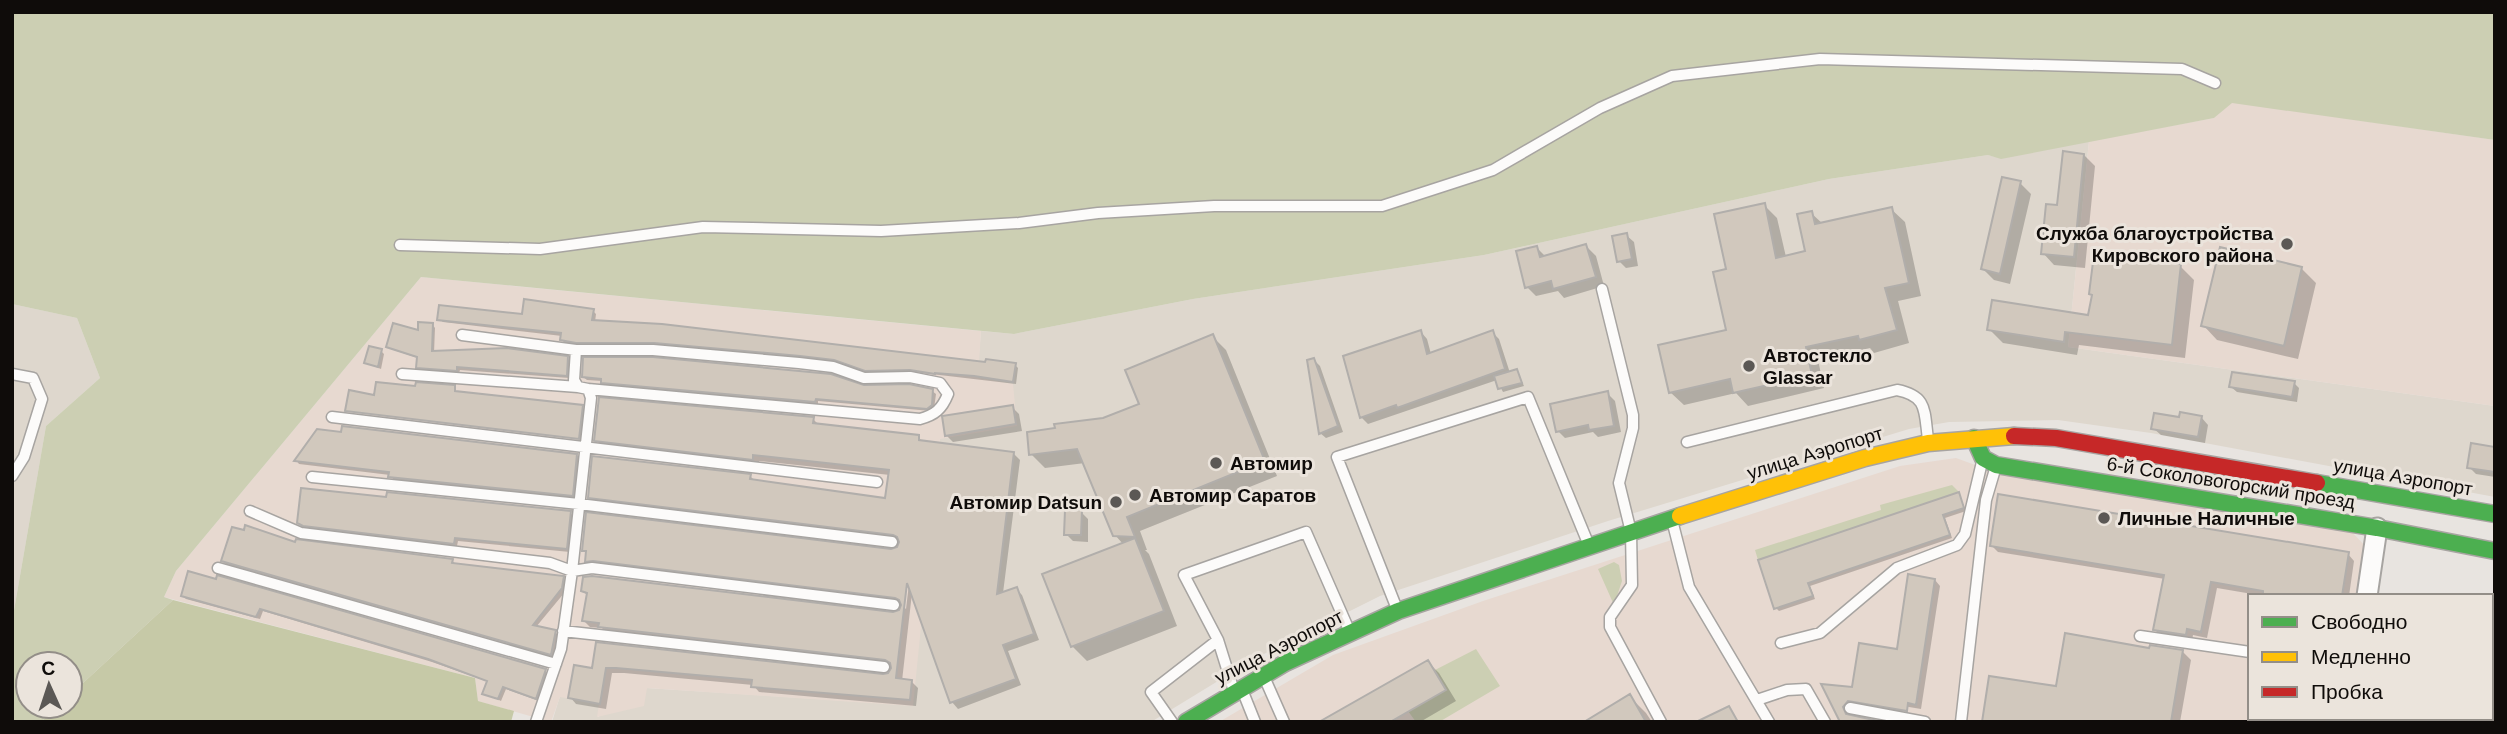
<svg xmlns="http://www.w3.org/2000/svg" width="2507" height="734" font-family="Arial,sans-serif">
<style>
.built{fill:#ded7cd}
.industrial{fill:#e7d9d0}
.green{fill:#cccfb3}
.forest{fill:#c6c9a7}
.shadow{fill:#0003}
.building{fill:#d1c8bd;stroke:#b1aeab;stroke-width:2}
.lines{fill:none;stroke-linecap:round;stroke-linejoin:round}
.lane-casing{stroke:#a7a4a1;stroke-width:13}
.street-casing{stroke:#a7a4a1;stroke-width:23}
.fast-casing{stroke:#a7a4a1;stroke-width:19}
.slow-casing{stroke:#a7a4a1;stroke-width:19}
.jam-casing{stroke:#a7a4a1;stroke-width:19}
.lane{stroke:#fcfbfa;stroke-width:10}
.street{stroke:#fcfbfa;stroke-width:19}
.fast{stroke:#4caf50;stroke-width:16}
.slow{stroke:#ffc107;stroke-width:16}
.jam{stroke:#c62828;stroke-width:16}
.poi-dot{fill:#5b5855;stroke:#ebe4dc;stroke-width:2.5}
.labels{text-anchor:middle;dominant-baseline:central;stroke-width:6;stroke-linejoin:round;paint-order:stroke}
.poi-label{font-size:19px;font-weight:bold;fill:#0f0c0a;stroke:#ebe4dc;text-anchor:start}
.street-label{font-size:19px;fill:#0f0c0a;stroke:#ebe4dc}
</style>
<rect width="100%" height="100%" fill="#e8e4e0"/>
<path class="built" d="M2089,141L2068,347L2495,406V497L2151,433L2058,420L1949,422L1909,429L1608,521L1380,596L1254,659L1151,722H552L560,696L600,704L598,717L646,688L912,705L940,439L977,378L981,331L1014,334L1193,299L1484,255L1829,179L1988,155L2001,158Z
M12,304L77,318L100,378L46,426L12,622Z"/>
<path class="industrial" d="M2232,102L2495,140V406L2068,347L2089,141L2214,118Z
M421,277L981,331L978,378L1013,384L1017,426L940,439L913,706L647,688L644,706L597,717L599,704L560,697L551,722L478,701L475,678L164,597L176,571Z
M1956,458L1989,470L2350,530L2368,549L2360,596H2250V718H2340L2339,722H1219L1333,655L1483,601L1900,466Z"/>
<path class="green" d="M12,12H2495V140L2232,103L2214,118L2001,159L1988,155L1829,179L1484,255L1193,299L1014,334L421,277L176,571L164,597L173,600L70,695V664H28V706H58L41,722H12V622L46,426L100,378L77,318L12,304Z
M1952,485L1959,492L1758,560L1755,550L1881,510L1880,505Z
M1614,562L1619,565L1622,581L1614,605L1598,569Z
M1476,649L1500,686L1439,722H1416L1408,711L1446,690L1435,670Z"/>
<path class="forest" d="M173,600L475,678L478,701L514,711L511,722H41L58,706H70V695Z"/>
<path class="shadow" d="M2084,155L2095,166L2085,268L2054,265L2043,253L2059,207Z
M2020,183L2031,194L2010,284L1994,280L1983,269Z
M1764,205L1777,218L1786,257L1808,253L1811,213L1823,224L1891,209L1905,222L1921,296L1898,301L1909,343L1874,353L1870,348L1818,360L1824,388L1748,406L1736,393L1684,405L1670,392L1728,331V271Z
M1626,235L1634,242L1638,266L1626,268L1619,261Z
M1586,246L1596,256L1604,286L1564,298L1558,291L1536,296L1527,287L1537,248L1546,257Z
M2180,266L2194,280L2185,358L2079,345L2077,355L2003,343L1989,329L2090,317Z
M2301,268L2316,283L2298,359L2217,340L2203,325Z
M593,311L596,314L595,322L987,364L1015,365L1018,368L1016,384L914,372L870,373L839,362L658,345H581L565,343L562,340V336L443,322L439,319Z
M432,324L435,328L434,353L567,358L570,361L569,378L460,370L459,373L421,370L418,367V358L391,349L388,346Z
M1421,332L1427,339L1431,354L1492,332L1499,339L1510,373L1517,371L1524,386L1503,392L1497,380L1368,424L1361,417Z
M1212,336L1226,350L1277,476L1140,531L1147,550H1145L1149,554L1177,626L1087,661L1072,646L1123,544L1115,535L1085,463L1045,468L1031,454L1141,405Z
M381,351L384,354L381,369L366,363Z
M1314,360L1320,366L1343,432L1326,438L1320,433Z
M583,377L863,387L932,391L936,394L934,409L931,411L818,401V404L606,385L602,381L587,380Z
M2294,383L2299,388L2297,402L2237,392L2231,387Z
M377,384L417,388V384L454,387L457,393L582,407L585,410L582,438L347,410L351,392L376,397Z
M1607,393L1615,401L1621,432L1598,437L1593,432L1565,438L1558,431Z
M1012,407L1019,414L1022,431L953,442L946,435Z
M2201,417L2208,425L2205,443L2161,435L2153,428L2180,419Z
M813,419L820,426L918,437L924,443L1013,453L1020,460L1003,593L1016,589L1022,595L1039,640L1008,651L1021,685L958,709L952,702L912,593L902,681H911L918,688L916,706L759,692L753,685L624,673H612L606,709L576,704L570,697L593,671L597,644L889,675L893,665L606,633L602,628L590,627L584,621L588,596L583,591L899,613L903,606L906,609L910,575L906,574L903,603L600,566L592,567L586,561L587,554L584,550L891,551L899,548L900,540L596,503L589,497L750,476L756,482L887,500L890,475L759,461V465L602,446L596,440Z
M2495,449V477L2476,474L2469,467Z
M577,455L580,459L576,499L394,480L390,475L299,464L296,460Z
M1959,494L1966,511L1945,518L1952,538L1810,586L1815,599L1779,611L1776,608L1760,561Z
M570,512L573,516L570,552L458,541L457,546L308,528L299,523Z
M1081,512L1088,519V542L1073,541L1066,534Z
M297,544L452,560L455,564L563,578L566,581L565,592L536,627L555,632L558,635L554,657L226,564L223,561Z
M1991,545L2348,554L2354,561L2349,596H2264L2217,588L2207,638L2193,635L2192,641L2161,636L2155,630L2165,579L1998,552Z
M190,573L545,671L548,674L539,701L506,689L501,701L485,693L489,682L432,662L263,611L260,619L186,599L183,596Z
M1935,580L1940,586L1921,709L1903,706L1901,713L1847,711L1848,717L1843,722L1824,686L1854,689L1898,651Z
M2151,650L2182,651L2191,660L2180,722H1984Z
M1428,662L1439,673L1456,701L1420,722H1336Z
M1630,697L1646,713L1652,722H1587Z
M2418,718H2476V722H2417Z"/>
<path class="building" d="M2063,151L2084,154L2074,257L2041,254L2046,204L2057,205Z
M2002,177L2021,181L2000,274L1981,269Z
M1765,203L1776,258L1805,251L1797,214L1812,211L1815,224L1892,207L1909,283L1885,288L1897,330L1859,340L1858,336L1806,347L1812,375L1733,393L1730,379L1669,393L1658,345L1726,330L1713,272L1726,269L1714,214Z
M1627,233L1632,259L1617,262L1612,236Z
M1586,244L1596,277L1553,289L1551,281L1525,288L1516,251L1537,246L1540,257Z
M2220,247L2302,267L2284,346L2201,326Z
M2094,254L2181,264L2172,345L2065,332L2064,342L1987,330L1992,300L2088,315L2092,295L2089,294Z
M524,299L594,309L592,320L662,324L985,362L986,359L1016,363L1013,382L974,376L935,373V374L910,370L865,371L834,360L800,356L654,343H576L560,340L561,333L437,320L439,305L522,314Z
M418,322L433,323L432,351L507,348L568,356L567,376L457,367V371L416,368L417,357L386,347L393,323L418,330Z
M1421,330L1427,354L1493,330L1505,369L1397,408L1396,405L1360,418L1343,356Z
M1213,334L1265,461L1127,517L1135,537L1113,536L1077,449L1029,455L1027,432L1055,428L1054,424L1103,418L1139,404L1125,370Z
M369,346L382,349L378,367L364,363Z
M583,357H653L831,374L864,385L909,384L933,389L932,405L927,409L816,399L815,402L601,383V379L582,377Z
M1314,358L1338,426L1319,434L1307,360Z
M1517,369L1522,383L1498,389L1494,376Z
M2232,372L2295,381L2292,397L2229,387Z
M376,382L415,386L416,382L455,385V391L583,405L579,439L345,411L349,390L374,395Z
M1608,391L1614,426L1589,430L1588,425L1556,432L1550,404Z
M599,397L814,417L813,423L919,435V440L1014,452L997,594L1017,587L1034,634L1003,645L1016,679L950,703L907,583L896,678L912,680L910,700L751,687L752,680L616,668H606L600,704L568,698L574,665L592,668L596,642L883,674L888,673L891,668L890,663L885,660L598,627L599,623L582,621L587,593L581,591L583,577L592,576L893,612L899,610L901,605L899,600L895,598L593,561L585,562L586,551H582L586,512L891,549L897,547L899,542L897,537L893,535L588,498L592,456L751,474L750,479L885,498L889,470L753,455V460L594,441Z
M1013,405L1016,424L945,436L942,416Z
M2180,412L2202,416L2198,437L2151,429L2154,413L2179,417Z
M342,426L577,454L573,496L388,477L389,472L294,461L317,429L341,432Z
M2471,443L2495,447V472L2467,468Z
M301,488L386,497L387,492L571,511L567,549L455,538L454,544L303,526L297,523Z
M1959,492L1964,508L1943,515L1950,535L1808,583L1813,596L1774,609L1758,560Z
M1998,494L2349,552L2342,596H2263V591L2211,582L2201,632L2187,629L2186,635L2153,630L2164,575L1990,546Z
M1065,510H1082L1081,535H1064Z
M245,525L295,542L296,539L453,559L452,563L564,576L562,588L533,625L556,630L551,655L221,561L232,527L244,530Z
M1135,538L1164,611L1071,647L1042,574Z
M188,571L216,579L217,575L546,669L536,699L503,687L498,699L482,694L487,681L428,659L260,609L256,617L181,596Z
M1908,574L1935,579L1916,705L1908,703L1907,711L1848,701L1843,707L1846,714L1883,722H1840L1821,684L1852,687L1859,643L1897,649Z
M2065,633L2149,648L2150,645L2183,650L2171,722H1982L1989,676L2056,686Z
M1428,660L1446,690L1390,722H1319Z
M1630,694L1646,722H1584Z
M1729,706L1738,722H1696Z"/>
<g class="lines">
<g class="lane-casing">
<path id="lane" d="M400,245L540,249L703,227L881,231L1019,223L1098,213L1214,206H1382L1493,170L1600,108L1672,76L1820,59L2182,69L2215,83
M1602,289L1633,415V428L1619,483L1631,532L1632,585L1610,617V627L1661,722
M462,335L576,350H653L799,363L833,367L864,378L910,377L940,383L948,394C942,409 935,415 920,419L588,389
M12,374L33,378L42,399L24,457L12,476
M402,374L578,387
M332,417L877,482
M1687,442L1897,390C1928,396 1924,411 1928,439
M312,477L579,504L892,542
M250,511L301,533L550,563L572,571L592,568L894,605
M1673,524L1689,587L1769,722
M218,568L556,664
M1397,609L1337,457L1528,397L1588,543
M563,631L884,667
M2140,636L2250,652
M1781,643L1820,633L1897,568L1957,545L1965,534L1982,462
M1265,679L1284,722
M1233,688L1218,640L1184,575L1306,532L1349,630
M1243,692L1255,722
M1757,700L1787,690L1806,689L1825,722
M1850,708L1925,722
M536,722L561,649L572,571L591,398L588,389L578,387L574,380L576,350
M1172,722L1151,692L1218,640
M1961,722L1986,500L1996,466"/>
</g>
<g class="street-casing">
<path id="street" d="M2367,596L2377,528
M2347,722L2348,718"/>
</g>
<g class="fast-casing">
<path id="fast" d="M1974,438L1983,458L1996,465L2377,528L2495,551
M2317,483L2495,514
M1186,722L1285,663L1398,611L1680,516"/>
</g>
<g class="slow-casing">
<path id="slow" d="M1680,516L1865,458L1928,443L2014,436"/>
</g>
<g class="jam-casing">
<path id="jam" d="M2014,436L2056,438L2317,483"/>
</g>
<use href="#lane" class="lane"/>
<use href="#street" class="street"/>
<use href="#fast" class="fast"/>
<use href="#slow" class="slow"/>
<use href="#jam" class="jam"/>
</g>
<g class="poi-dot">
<circle cx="2287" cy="244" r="7"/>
<circle cx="1749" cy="366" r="7"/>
<circle cx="1216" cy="463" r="7"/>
<circle cx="1135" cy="495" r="7"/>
<circle cx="1116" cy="502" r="7"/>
<circle cx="2104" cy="518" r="7"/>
</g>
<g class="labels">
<g class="poi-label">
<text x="2273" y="233" text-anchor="end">Служба благоустройства<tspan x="2273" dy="22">Кировского района</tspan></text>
<text x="1763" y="355">Автостекло<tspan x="1763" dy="22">Glassar</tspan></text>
<text x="1230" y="463">Автомир</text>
<text x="1149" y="495">Автомир Саратов</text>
<text x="1102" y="502" text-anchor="end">Автомир Datsun</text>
<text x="2118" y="518">Личные Наличные</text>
</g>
<g class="street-label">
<text transform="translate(1815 453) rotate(-17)">улица Аэропорт</text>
<text transform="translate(2403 477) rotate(10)">улица Аэропорт</text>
<text transform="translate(2231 483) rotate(9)">6-й Соколовогорский проезд</text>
<text transform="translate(1279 647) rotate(-27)">улица Аэропорт</text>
</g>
</g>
<rect width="2507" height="734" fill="none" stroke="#0f0c0a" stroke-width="28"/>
<rect x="2248" y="594" width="245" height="126" fill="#ebe4dc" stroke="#938e88" stroke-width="2"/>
<rect x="2262" y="617" width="35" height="10" fill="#4caf50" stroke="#938e88" stroke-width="2"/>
<text x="2311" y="629" font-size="21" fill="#0f0c0a">Свободно</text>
<rect x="2262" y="652" width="35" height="10" fill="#ffc107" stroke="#938e88" stroke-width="2"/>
<text x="2311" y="664" font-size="21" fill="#0f0c0a">Медленно</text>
<rect x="2262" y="687" width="35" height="10" fill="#c62828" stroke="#938e88" stroke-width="2"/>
<text x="2311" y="699" font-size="21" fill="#0f0c0a">Пробка</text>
<g transform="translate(49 685) rotate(357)"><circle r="33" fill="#ebe4dc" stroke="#938e88" stroke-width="2"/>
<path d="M0-5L12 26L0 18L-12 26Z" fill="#5b5855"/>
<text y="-10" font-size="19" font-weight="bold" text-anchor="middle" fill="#0f0c0a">С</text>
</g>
</svg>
